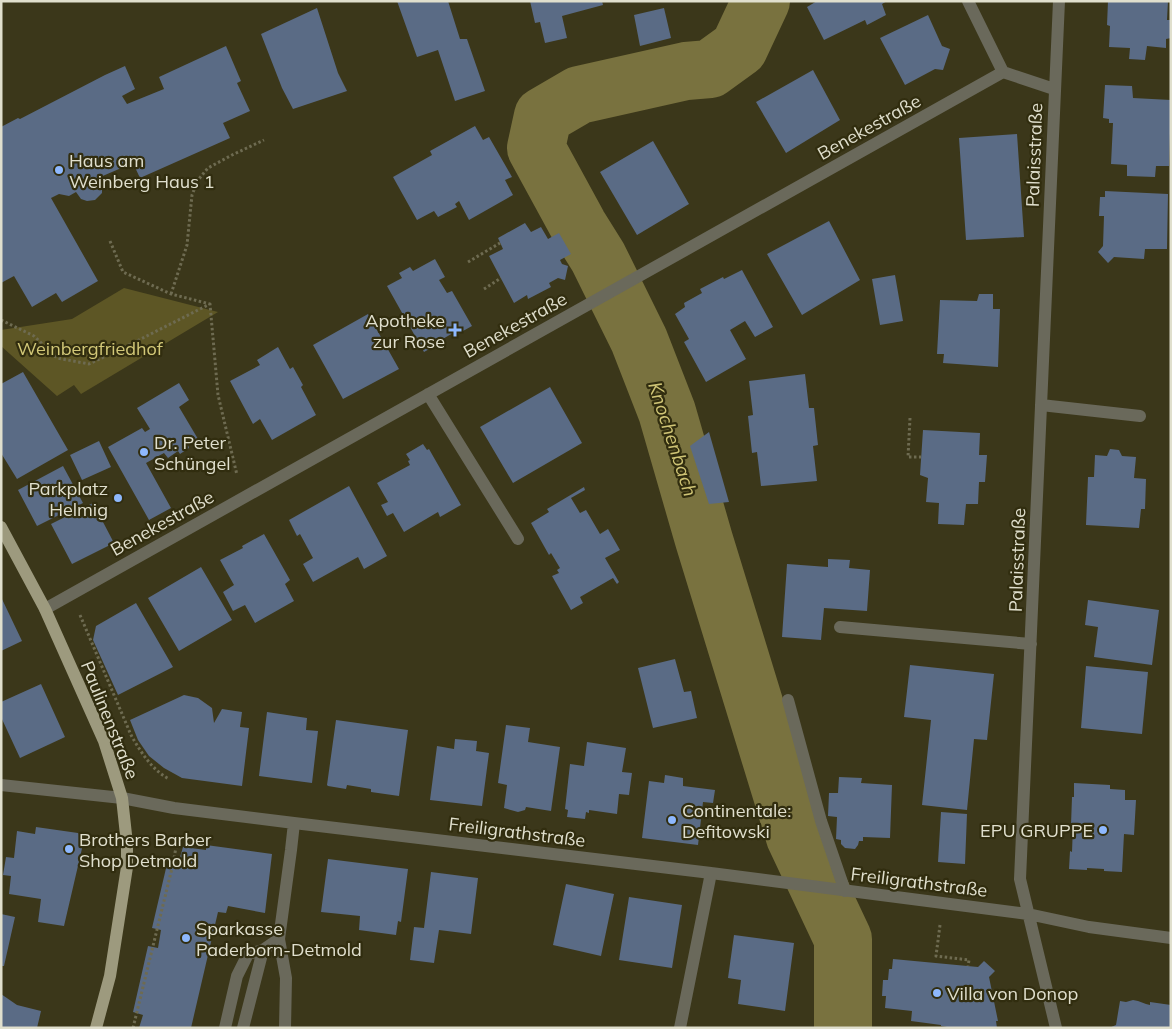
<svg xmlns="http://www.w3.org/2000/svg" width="1172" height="1029" font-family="Mulish,sans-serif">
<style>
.green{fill:#5d5625}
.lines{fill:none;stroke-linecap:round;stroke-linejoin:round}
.river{stroke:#79723f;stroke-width:58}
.building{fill:#5a6b85}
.path{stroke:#6e6b51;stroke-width:3;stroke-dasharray:2.5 2.5;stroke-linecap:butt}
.minor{stroke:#6a695b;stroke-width:12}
.major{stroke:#9d9a7e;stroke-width:12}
.poi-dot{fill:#8eb8fd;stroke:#312d0f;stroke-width:2}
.labels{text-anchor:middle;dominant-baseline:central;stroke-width:4.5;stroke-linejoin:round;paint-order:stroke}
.street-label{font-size:18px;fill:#e0dfcd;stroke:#312d0f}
.poi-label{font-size:18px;fill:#e0dfcd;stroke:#312d0f;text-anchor:start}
.park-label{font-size:18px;fill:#d2c878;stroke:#312d0f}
.water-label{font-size:19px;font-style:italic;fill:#cfc475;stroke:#312d0f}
</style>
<rect width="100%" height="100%" fill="#3b371a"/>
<path class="green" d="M124,288L218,312L81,394L74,385L57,396L1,346V330L72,319Z"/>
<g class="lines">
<path class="river" d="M761,1L739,48L710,69L686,71L579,95L543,116L536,148L578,225L598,257L639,340L667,412L704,540L795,837L843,939V1028"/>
</g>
<path class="building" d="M397,1H448L460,39H467L485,91L455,101L438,50L417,57Z
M530,1H602L603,5L562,16L567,38L545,43L540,22L535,23Z
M817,1H887L882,4L886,15L867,25L865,20L824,40L807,7Z
M1108,1H1168L1167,20H1171V38L1166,39V48L1147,46L1145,60L1129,59L1130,48L1109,47L1110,26L1107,25Z
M317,8L338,73L347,91L293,109L282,88L261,34Z
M664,8L671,38L640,46L634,15Z
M928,15L942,46L950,49L943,70L935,69L905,85L880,38Z
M226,46L241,81L237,83L250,111L223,123L230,138L140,178L133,163L98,178L102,188V193L95,200L87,201L81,199L76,192L69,196L59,194L51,198L98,281L62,302L56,293L32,307L14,276L1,283V127L18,118L20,119L105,75L125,66L135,89L122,96L127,104L164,89L159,77Z
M813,70L840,120L786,153L756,102Z
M1105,85L1132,86L1133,98L1171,100L1169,166H1156L1155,177L1127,176V165L1111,164L1113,123H1109V119L1103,118Z
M475,126L483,140L489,137L512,177L505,180L513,195L469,220L459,201L455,204L457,207L438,217L434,211L417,220L393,177L432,155L430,151Z
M1017,134L1024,237L966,240L959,138Z
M653,141L689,204L637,235L600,172Z
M1105,191L1168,194L1167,249H1145L1144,259L1114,257L1108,263L1098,252L1103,246L1104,216H1099L1100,197H1105Z
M829,221L860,280L802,315L767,254Z
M525,223L531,232L541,227L548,239L559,233L571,254L560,260L562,264L568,266L565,280L558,278L549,283L551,287L528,299L527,295L514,303L489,256L503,249L498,238Z
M435,259L445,277L439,280L447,293L452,291L472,326L454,336L453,333L441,340L442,342L424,352L387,286L402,278L399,273L410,267L413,271Z
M742,270L773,327L755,337L745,321L730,330L746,359L706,382L684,342L689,339L675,314L685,307L684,303L702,293L700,289L723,277L724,279Z
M895,275L903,321L880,325L872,279Z
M979,294H993V309H1000L998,367L943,363L944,354H937L940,300L977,301Z
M368,314L399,369L343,399L313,345Z
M278,347L290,369L293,367L303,385L301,387L316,415L272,440L260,419L253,424L230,381L260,365L257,360Z
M23,372L68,450L17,479L1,453V384Z
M805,374L809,408H814L818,445L813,446L817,481L761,486L757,452L752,453L748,416L753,415L749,381Z
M179,383L189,400L179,407L198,439L188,445L189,448L180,454L178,451L168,458L164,453L146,463L171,508L149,520L108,447L142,428L145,432L150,429L137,408Z
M550,387L582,443L513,483L480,427Z
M923,430L980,433L979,455H987L985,482H979L978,504H966L964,525L938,524L939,503L926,502L928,478L920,475Z
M709,432L729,502L709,504L690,446Z
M99,441L111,467L82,480L70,455Z
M423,444L427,450L429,449L461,505L440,517L438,512L404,532L393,513L387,516L381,505L388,502L377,483L410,465L408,461L410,460L406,454Z
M1110,449L1119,450L1122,456L1136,457L1134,478L1146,479L1145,509H1141L1139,528L1086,525L1088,477H1094L1095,455L1107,456Z
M63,466L83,503L37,526L18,490Z
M349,486L387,556L364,569L358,557L313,582L303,564L313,558L300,534L297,536L289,520Z
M584,487L585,490L571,498L580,513L586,510L600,534L608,529L620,550L605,558L619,582L617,584L613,578L580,597L583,603L571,610L552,576L559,573L557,570L560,568L551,553L549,555L531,523L549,512L547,509Z
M93,503L114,543L72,564L51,524Z
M264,534L290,580L285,584L294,601L255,623L245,605L233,611L223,592L234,585L220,560L243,548L242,546Z
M828,559L850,560L849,568L870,570L867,611L824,608L821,640L782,637L787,564L828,567Z
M201,567L232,620L179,651L148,598Z
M1,597L22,641L1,651Z
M1088,600L1159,610L1152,665L1094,657L1098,627L1085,625Z
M136,603L173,667L118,695L93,640L96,626Z
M675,659L684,692L691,691L697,718L653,728L638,668Z
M910,665L994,674L987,740L974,739L967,810L922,805L931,720L904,717Z
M1086,666L1148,672L1142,734L1081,728Z
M41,684L65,737L20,758L1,717V702Z
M184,695L198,698L212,708L214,723L222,709L242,712L240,727L249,728L242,786L182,778L164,768L149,756L138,740L130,720Z
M267,712L307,718L306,730L318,731L312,783L259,776Z
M336,720L408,730L399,796L371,792V789L347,785L346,789L328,786L327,785Z
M506,725L530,728L528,742L560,747L551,811L526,807L525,810L518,812L504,808L507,785L498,783Z
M455,739L477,741L476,751L489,753L482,806L430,800L437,746L454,749Z
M587,742L626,748L622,772L632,773L629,795L619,794L617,814L589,810V813L586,812L585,819L567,817L568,810L565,809L570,764L584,766Z
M665,775L683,778V786L715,790L713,803L703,802L698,845L642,838L649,781L664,783Z
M839,777L862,778L861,783L892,785L890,838L863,837V841H859L858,845L855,849L845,848L841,844V840L836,839L837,817L828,816L829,793H838Z
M1074,783L1110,785V789L1125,790V800H1136L1134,835L1124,834L1122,872L1104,871V869L1087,868V870L1069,869L1070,851L1072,852L1073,825H1071L1072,797H1074Z
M941,812L967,814L965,864L938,862Z
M36,827L78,833L84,840L64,926L38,922L41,899L9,894L11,876L3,875L6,857L14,858L17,831L35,834Z
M206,845L272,854L265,913L228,906L226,913L218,912L191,1028H139L143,1015L133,1012L148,946L158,948L161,930L152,928L167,864H178L183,847L206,850Z
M328,859L408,869L401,922L398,921L396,935L359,930L360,916L321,912Z
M431,872L478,878L471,934L439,930L434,963L410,960L414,927L424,928Z
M566,884L614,894L601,956L553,945Z
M629,897L682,905L672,968L619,960Z
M1,914L15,917L4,966H1Z
M734,935L794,943L785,1011L738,1004L741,980L728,978Z
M893,959L978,967L984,961L995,971L989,977L998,1021H996L997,1028H953L941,1026V1025L911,1021L912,1011L885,1008L886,996H882L883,980H888L889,969H892Z
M1,994L17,1005L41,1011L37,1028H1Z
M1133,1000L1138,1001L1146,1004L1150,1005V1002L1171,1005V1028H1109L1116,1025L1120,1001L1126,1002Z"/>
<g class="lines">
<path class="path" d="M110,241L123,272L171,294L210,304
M468,262L500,243
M484,289L501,278
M171,294L187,245L192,195L198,180L208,168L232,155L264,140
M1,320L34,336L57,358L89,364L123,348L210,304L218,395L237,475
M910,418L908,457H921
M80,615L131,735C140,751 152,770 169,779
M940,925L936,956L969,960L968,966
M133,1028L173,864L178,836"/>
<path class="minor" d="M968,1L1003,72L1054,89
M428,394L518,539
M1041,405L1140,416
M45,609L1003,72
M840,627L1031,644
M788,700L821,821L845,891
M1,785L122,798L174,808L294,823L711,873L1028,914L1089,927L1171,938
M225,1028L237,976L248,954L263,950L279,939
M243,1028L263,950
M285,1028L286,978L279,939L291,850L294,823
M680,1028L711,873
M1056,1028L1020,879L1059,1"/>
<path class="major" d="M1,527L45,609L104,741L122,798L127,844V867L110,976L96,1028"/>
</g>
<g class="poi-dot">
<circle cx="59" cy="170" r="5"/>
<path d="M452.5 322.5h5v5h5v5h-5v5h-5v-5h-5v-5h5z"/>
<circle cx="144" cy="452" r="5"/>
<circle cx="118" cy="498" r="5"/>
<circle cx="672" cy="820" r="5"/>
<circle cx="1103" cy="830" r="5"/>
<circle cx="69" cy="849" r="5"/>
<circle cx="186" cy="938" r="5"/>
<circle cx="937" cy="993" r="5"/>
</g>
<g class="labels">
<g class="street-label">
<text transform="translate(869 127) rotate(-29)">Benekestraße</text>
<text transform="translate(1034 155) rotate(-88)">Palaisstraße</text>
<text transform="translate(515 325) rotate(-29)">Benekestraße</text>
<text transform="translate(162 523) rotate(-29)">Benekestraße</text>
<text transform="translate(1017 560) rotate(-88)">Palaisstraße</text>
<text transform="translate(110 720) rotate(68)">Paulinenstraße</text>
<text transform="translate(517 832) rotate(7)">Freiligrathstraße</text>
<text transform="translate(919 882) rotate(7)">Freiligrathstraße</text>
</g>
<g class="poi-label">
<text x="69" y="160">Haus am<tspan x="69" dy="21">Weinberg Haus 1</tspan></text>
<text x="445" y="320" text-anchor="end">Apotheke<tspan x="445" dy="21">zur Rose</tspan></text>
<text x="154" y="442">Dr. Peter<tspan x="154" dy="21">Schüngel</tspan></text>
<text x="108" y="488" text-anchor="end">Parkplatz<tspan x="108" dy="21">Helmig</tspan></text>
<text x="682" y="810">Continentale:<tspan x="682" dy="21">Defitowski</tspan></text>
<text x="1093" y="830" text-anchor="end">EPU GRUPPE</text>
<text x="79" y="839">Brothers Barber<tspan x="79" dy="21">Shop Detmold</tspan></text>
<text x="196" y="928">Sparkasse<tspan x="196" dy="21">Paderborn-Detmold</tspan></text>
<text x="947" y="993">Villa von Donop</text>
</g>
<g class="park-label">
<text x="90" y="348">Weinbergfriedhof</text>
</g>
<g class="water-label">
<text transform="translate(673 439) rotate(72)">Knochenbach</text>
</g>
</g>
<rect width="1172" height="1029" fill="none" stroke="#e0dfcd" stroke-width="5"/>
</svg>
